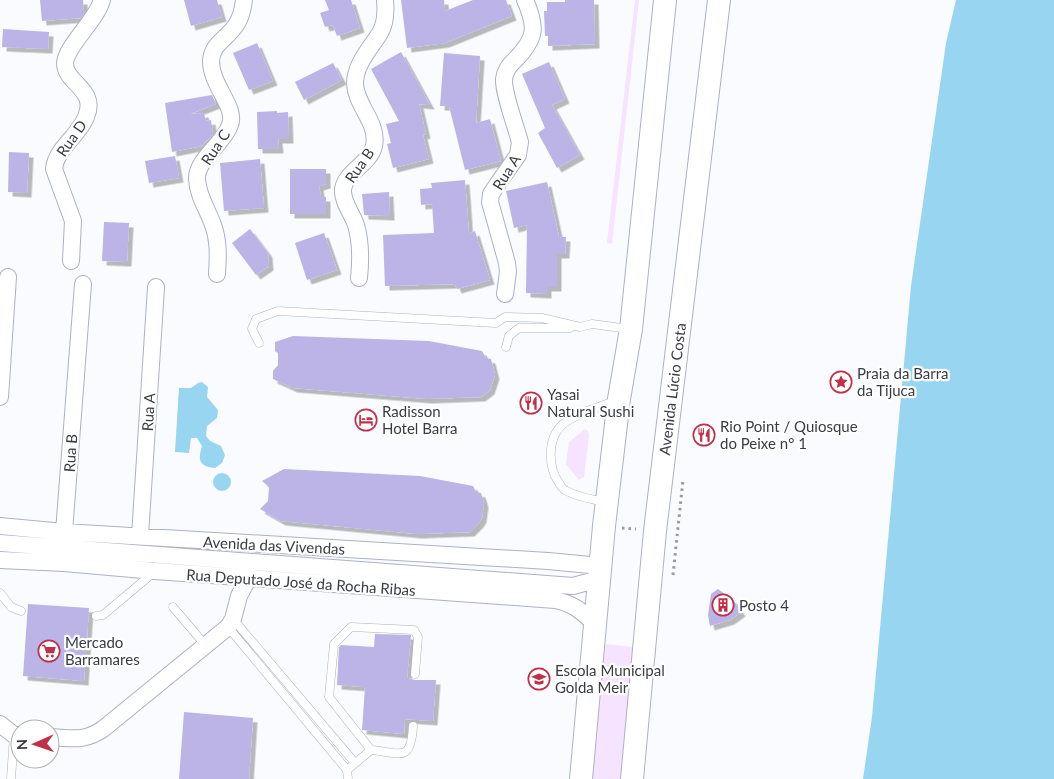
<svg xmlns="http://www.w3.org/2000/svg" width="1054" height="779" font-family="Lato,sans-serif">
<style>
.green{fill:#f5e3ff}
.water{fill:#98d5f1}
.building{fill:#bcb3e7;filter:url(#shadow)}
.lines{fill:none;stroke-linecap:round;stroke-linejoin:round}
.service-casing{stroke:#acb2c2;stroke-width:9}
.minor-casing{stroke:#acb2c2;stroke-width:18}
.secondary-casing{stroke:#acb2c2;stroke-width:24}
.path{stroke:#989a9f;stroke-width:3;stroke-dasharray:2.5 4;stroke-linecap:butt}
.service{stroke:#fff;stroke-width:8}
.minor{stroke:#fff;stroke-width:16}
.secondary{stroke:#fff;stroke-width:22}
.labels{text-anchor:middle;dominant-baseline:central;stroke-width:4.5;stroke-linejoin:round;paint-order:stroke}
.street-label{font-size:15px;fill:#3a3c43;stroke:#fff}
.poi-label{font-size:15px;fill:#3a3c43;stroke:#fff;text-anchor:start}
</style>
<defs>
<filter id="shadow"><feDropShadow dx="4.5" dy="4.5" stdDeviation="0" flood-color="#0004"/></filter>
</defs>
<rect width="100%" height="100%" fill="#fafbff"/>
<path class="green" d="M635,0H639L612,244L607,243Z
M585,429L588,431L589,435L584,477L579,480L566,464L569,442Z
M602,644L634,647L621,779H590Z"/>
<path class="water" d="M956,0H1054V779H863L872,717L911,286L946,43Z
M202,382L208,387L207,397L218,410L217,418L207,426L206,436L210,441L221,446L225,455L222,463L215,468C198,467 198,459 202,446L197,438H191L189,453L175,452L179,388H191L198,383Z
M213 482a9 9 0 1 1 18 0a9 9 0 1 1-18 0Z"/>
<path class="building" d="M40,0H83L84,13L81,18L42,21Z
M184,0H217L222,17L191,26Z
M325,0H351L360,28L337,36L333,25L325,27L320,13L329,10Z
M401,0H444L445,11L473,0H506L512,16L445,43L407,48Z
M565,0H594L595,44L548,46V36H545L544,11H547V2H565Z
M3,29L49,32L48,49L2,47Z
M257,43L273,81L249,90L233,53Z
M401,52L430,105L419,104L426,134L423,135L429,159L393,168L387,144L391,143L386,124L399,121L371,69Z
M444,53L480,56L476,123L490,119L501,161L465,170L449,106H440Z
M549,62L565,99L552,105L580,155L557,168L538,133L545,128L522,74Z
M333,63L342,80L304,100L295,82Z
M212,95L216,104L190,114L204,113L206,121L211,120L213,134L202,146L172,152L165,103Z
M277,111V113L288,112L289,139H278L279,149H258L257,112Z
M9,152L29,153L27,193L8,192Z
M175,156L179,178L149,183L145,161Z
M260,159L264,208L224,211L220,163Z
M290,169H326V184L319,186L321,197H326V214H290Z
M465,180L469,234L475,231L490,280L457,289L455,284L385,286L383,235L434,233L432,204L421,205L420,189L432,188L431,183Z
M547,182L559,237H566L565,254H557V287H547V294L526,293L527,225L514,228L506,191Z
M389,192L390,216L364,215L362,194Z
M104,222L129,223L127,262L102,261Z
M250,229L268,253L269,266L256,275L232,243Z
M324,233L337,270L307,280L295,243Z
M293,336L429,341L482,351L486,358L491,359L495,375L490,390L481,397L427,399L293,388L273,379V371L278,365V353L275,351V342Z
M284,469L420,476L473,486L476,492L481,493L484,503L482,518L479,523L470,532L417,534L281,521L260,509L268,501L269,487L262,481Z
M718,589L733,600L741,612L730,620L710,626L708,615L711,594Z
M28,604L89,608L84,681L23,676Z
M375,634L411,635L407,678L415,680H436L433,721L405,719L404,734L362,730L365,687L337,685L339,647L341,645L374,647Z
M184,712L253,718L249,779H179Z"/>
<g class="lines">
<g class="service-casing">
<path id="service" d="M259,343L252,329L256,319L278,311L496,323L505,317L542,318L580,327L592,324L629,329
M506,347L509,336L519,328H570
M604,502C592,499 577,497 567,491C563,490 561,486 559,483C548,467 547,439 562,425C574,414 600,407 615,401
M0,593L11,607L21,611
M173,607L206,646
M96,616L103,615L153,573
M233,619L355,763
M228,627L347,770
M413,726C411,763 401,753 371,750L329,697L334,644L351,627L414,630L418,637L415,674
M11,779L14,735
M348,779L347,770L371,750"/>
</g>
<g class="minor-casing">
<path id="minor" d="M71,261L73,221L54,169C56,148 78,137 86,117C98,89 65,84 65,63C66,46 96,21 102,0
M217,274C218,258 219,241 213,225C208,210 198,197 197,179C196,160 224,143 230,125C237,107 211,86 211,61C212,43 227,39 236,25C241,18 243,8 244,0
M359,278C361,259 361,242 356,225C352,213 342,202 343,189C346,171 370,164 374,146C379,123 356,106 355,84C355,64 370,49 380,33C386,23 386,11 385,0
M505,294L508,272L507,263L490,202L491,194L499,182L518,155L520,142C516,127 503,92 504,79C505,71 510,64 516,59C536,38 537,27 525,0
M0,397L8,277
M0,526L64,532L548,561L601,566
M64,532L83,284
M140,536L156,287
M0,543L573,586L599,579
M0,560L64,563L155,571L555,600C574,604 580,610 594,623
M0,724L14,735H20
M50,737C72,738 84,742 103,729L228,627L233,619L239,596L249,577"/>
</g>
<g class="secondary-casing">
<path id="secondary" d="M581,779L604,526L619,399L631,329L665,0
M632,779L655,531L719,0"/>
</g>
<path class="path" d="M622,528L636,529
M673,575L683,480"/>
<use href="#service" class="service"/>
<use href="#minor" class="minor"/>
<use href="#secondary" class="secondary"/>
</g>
<defs>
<g id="sight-ring" transform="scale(1.125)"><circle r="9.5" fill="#fff" stroke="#c13047" stroke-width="1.5"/><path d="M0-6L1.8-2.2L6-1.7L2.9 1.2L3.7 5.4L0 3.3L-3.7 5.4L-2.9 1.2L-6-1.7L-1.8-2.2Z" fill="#c13047"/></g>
<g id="restaurant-ring" transform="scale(1.125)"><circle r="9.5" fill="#fff" stroke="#c13047" stroke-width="1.5"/><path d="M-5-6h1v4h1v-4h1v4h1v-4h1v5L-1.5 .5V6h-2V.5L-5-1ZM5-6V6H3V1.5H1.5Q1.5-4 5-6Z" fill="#c13047"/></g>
<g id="hotel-ring" transform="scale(1.125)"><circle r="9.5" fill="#fff" stroke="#c13047" stroke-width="1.5"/><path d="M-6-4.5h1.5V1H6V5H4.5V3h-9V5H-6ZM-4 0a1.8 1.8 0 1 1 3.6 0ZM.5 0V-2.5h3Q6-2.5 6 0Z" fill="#c13047"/></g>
<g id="building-ring" transform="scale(1.125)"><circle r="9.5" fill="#fff" stroke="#c13047" stroke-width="1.5"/><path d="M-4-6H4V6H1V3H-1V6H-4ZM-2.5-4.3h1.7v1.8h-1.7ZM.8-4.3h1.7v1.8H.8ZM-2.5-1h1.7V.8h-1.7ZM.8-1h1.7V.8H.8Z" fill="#c13047"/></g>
<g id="supermarket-ring" transform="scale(1.125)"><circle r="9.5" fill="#fff" stroke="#c13047" stroke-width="1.5"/><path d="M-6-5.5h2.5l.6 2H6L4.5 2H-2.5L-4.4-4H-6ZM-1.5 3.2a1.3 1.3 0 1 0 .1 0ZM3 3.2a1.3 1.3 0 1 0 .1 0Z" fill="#c13047"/></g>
<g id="school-ring" transform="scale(1.125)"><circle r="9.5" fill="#fff" stroke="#c13047" stroke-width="1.5"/><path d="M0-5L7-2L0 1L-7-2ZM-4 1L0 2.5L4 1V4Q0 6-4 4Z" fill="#c13047"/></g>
</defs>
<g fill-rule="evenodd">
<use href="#sight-ring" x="841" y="382"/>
<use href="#restaurant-ring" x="531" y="403"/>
<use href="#hotel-ring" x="366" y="420"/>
<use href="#restaurant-ring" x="704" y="435"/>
<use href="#building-ring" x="723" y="605"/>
<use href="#supermarket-ring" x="49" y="651"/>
<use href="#school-ring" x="539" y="679"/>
</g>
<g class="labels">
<g class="street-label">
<text transform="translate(71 138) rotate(-55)">Rua D</text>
<text transform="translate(215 147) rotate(-56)">Rua C</text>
<text transform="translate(359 165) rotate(-55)">Rua B</text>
<text transform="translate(506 172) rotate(-58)">Rua A</text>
<text transform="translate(672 389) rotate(-83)">Avenida Lúcio Costa</text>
<text transform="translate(148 412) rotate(-86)">Rua A</text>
<text transform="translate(70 453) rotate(-86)">Rua B</text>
<text transform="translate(274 545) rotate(3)">Avenida das Vivendas</text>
<text transform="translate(301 582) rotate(4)">Rua Deputado José da Rocha Ribas</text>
</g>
<g class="poi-label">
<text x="857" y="373">Praia da Barra<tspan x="857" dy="17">da Tijuca</tspan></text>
<text x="547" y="394">Yasai<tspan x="547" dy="17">Natural Sushi</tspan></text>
<text x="382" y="411">Radisson<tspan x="382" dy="17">Hotel Barra</tspan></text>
<text x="720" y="426">Rio Point / Quiosque<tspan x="720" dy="17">do Peixe n° 1</tspan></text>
<text x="739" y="605">Posto 4</text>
<text x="65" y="642">Mercado<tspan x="65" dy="17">Barramares</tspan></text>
<text x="555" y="670">Escola Municipal<tspan x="555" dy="17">Golda Meir</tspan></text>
</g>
</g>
<g transform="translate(35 744) rotate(268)"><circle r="24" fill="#ffffff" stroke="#b0b1b4"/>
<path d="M0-4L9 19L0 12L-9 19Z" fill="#c13047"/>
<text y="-8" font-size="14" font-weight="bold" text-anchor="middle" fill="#3a3c43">N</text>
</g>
</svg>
